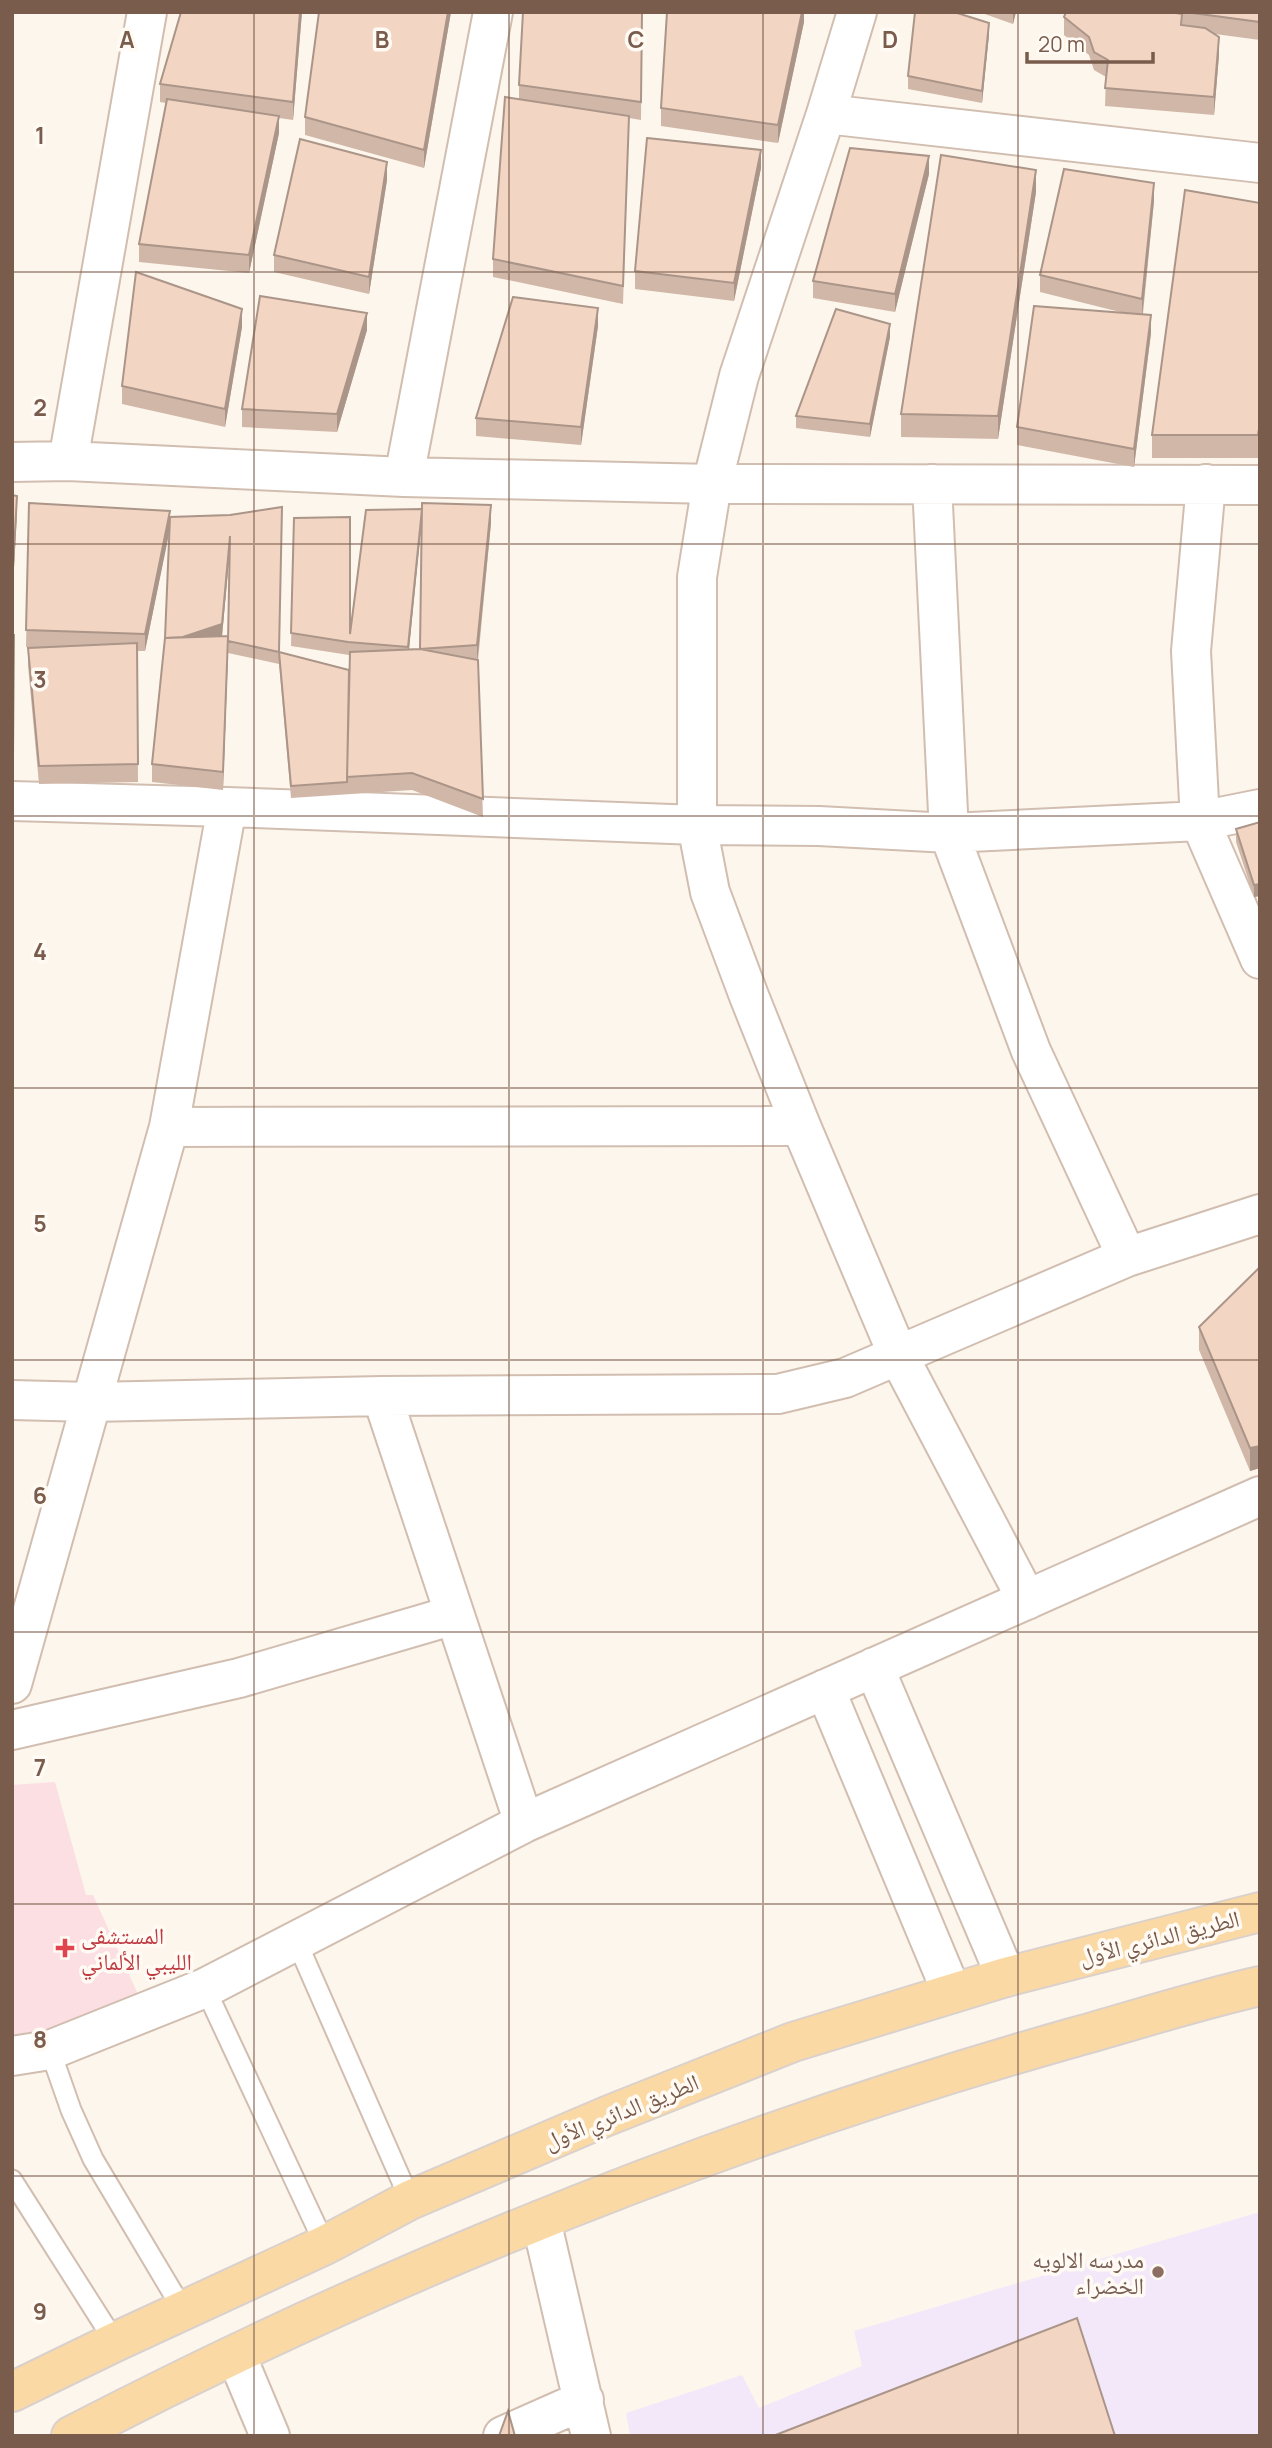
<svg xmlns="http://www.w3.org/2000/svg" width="1272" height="2448" font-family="Manrope,'Noto Naskh Arabic',sans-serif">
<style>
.education{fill:#f3e8fa}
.medical{fill:#fbdfe3}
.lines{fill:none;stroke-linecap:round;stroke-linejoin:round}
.lane-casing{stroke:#d1beb0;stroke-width:23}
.street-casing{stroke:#d1beb0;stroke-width:42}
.primary-casing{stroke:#dad1cd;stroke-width:42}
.lane{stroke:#fff;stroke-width:19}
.street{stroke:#fff;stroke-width:38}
.primary{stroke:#fbd9a5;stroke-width:38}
.wall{fill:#d1b7a8;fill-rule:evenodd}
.shaded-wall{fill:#aa9588}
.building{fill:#f3d5c3;stroke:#aa9588;stroke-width:2}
.grid{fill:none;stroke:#7a5c4d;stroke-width:2;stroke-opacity:0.55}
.health-dot{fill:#e0444e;stroke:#fffaf3;stroke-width:2.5}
.education-dot{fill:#8d6e63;stroke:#fffaf3;stroke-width:2.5}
.labels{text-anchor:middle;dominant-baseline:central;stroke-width:7;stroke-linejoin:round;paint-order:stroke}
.health-label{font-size:23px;fill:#be3a42;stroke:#fffaf3;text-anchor:start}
.street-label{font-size:23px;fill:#7a5c4d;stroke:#fffaf3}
.education-label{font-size:23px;fill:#785e54;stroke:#fffaf3;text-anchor:end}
.grid-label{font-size:23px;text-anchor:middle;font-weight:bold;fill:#7a5c4d;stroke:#fffaf3;stroke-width:7;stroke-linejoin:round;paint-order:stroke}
</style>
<rect width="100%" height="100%" fill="#fdf6ec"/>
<path class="education" d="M1260,2212V2436H630L626,2413L742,2375L759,2408L862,2366L854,2331Z"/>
<path class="medical" d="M55,1782L86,1895H93L141,2001L102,2018L12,2040V1785Z"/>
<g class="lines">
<g class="lane-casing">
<path id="lane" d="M296,1940L410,2200
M205,1988L325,2245
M50,2050L71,2110L93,2159L183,2310
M12,2180L115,2342"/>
</g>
<g class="street-casing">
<path id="street" d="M857,12L826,114L739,376L712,484L697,577V825L710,892L749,996L801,1126L898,1355L1027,1600
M826,114L1260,163
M68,461L147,12
M12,462L68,461L404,477L712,484L1260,485
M404,477L493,12
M932,484L949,833L1031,1051L1127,1257
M1206,484L1191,651L1200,821L1260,959
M12,801L227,807L697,825L819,826L949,833L1200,821L1260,809
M169,1127L801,1126
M382,1396L524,1823
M12,1400L91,1402L382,1396L778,1394L845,1378L1127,1257L1260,1214
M874,1667L1006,1977
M12,1684L169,1127L227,807
M825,1689L952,1993
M12,1730L239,1678L454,1615
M12,2056L50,2050L205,1988L524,1823L1260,1496
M541,2220L591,2436
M236,2355L270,2436
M503,2436L584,2400"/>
</g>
<g class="primary-casing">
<path id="primary" d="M12,2392L115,2342L325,2245L410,2200L607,2116L793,2042L1006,1977L1260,1912
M71,2436C391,2270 728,2135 1075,2037C1136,2020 1198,2000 1260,1986"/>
</g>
<use href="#lane" class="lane"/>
<use href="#street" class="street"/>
<use href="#primary" class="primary"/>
</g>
<path class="wall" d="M181,12H302L293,120L279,118V133L249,273L139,262V244L166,103L160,102V84Z
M451,12L424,168L305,135V117Z
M642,12L641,120L629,118L623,304L493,277V259L519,99V85Z
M804,12V22L778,143L661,126V108Z
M979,12H1016L1013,24Z
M1066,12H1260V40L1215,34L1219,55L1214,115L1105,106L1106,77L1094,70L1089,55L1064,35V17Z
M989,35L982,103L908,89V76Z
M761,168L734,301L635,289V271Z
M929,174L895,312L813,298V281Z
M387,180L369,294L274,272V255Z
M1036,192L998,439L901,437V414Z
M1154,201L1143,314L1151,333L1134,467L1017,445V427L1124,313L1040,292V275Z
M1260,203V445L1258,458H1152V435Z
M598,326L581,445L476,436V418Z
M242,327L225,427L122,404V386Z
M367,330L337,432L242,427V409Z
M890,337L870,437L796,428V416Z
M29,503L170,517L230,515L279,652L349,670V655L291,646L294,518L350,634L366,510L491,523L478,661L483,817L412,790L291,798L279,664L228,653L230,552L222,636L228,653L223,790L152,782V764L165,638L169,532L145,651H137L138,782L39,784L28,666V648H34L26,647ZM421,524L420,649L409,650L412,617Z
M12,635H14L13,777H12Z
M1260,822V896L1254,897L1236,842V829Z
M1260,1267V1468L1250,1471L1199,1350V1327Z"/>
<path class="shaded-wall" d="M300,12H302L293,120V102Z
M448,12H451L424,168V150Z
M802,12H804V22L778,143V125Z
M1013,12H1016L1013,24Z
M989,23V35L982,103V91Z
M1219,37V55L1214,115V97Z
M279,116V133L249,273V255Z
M761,150V168L734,301V283Z
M929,156V174L895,312V294Z
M387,162V180L369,294V277Z
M1036,170V192L998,439V416Z
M1154,183V201L1142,317V299Z
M598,308V326L581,445V427Z
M242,309V327L225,427V409Z
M367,313V330L337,432V414Z
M1151,315V333L1134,467V449Z
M890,324V337L870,437V424Z
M1260,423V445L1258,458V435Z
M17,496V513L12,604V586Z
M491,505V523L477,663V645Z
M422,509V521L408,659V647Z
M170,511V529L145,651V634Z
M230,536V548L222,636L165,656Z
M228,636V653L223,790V772Z
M1260,884V896L1254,897V885Z
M1260,1446V1468L1250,1471V1448Z"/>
<path class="building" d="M181,12H300L293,102L160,84Z
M319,12H448L424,150L305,117Z
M523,12H642L641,102L519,85Z
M667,12H802L778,125L661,108Z
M915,12H954L989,23L982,91L908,76Z
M1066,12H1170L1182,14L1181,25L1205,28L1219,37L1214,97L1105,88L1108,60L1094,52L1089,37L1064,17Z
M1185,12H1260V22Z
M505,97L629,116L623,286L493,259Z
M167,99L279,116L249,255L139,244Z
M647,138L761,150L734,283L635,271Z
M300,139L387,162L369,277L274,255Z
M850,148L929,156L895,294L813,281Z
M941,155L1036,170L998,416L901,414Z
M1064,169L1154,183L1142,299L1040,275Z
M1185,190L1260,203V423L1258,435H1152Z
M136,272L242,309L225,409L122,386Z
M260,296L367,313L337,414L242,409Z
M513,297L598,308L581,427L476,418Z
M1034,306L1151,315L1134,449L1017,427Z
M836,309L890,324L870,424L796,416Z
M12,495L17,496L12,586Z
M29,503L170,511L145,634L26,630Z
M422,503L491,505L477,645L420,649L478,660L483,799L412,773L347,777L350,652L420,649Z
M282,507L279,652L228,641L230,536L222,624L183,637L165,638L170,517L230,515Z
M422,509L408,647L348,642L291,633L294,518L350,517V634L366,510Z
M12,635H14L13,759H12Z
M228,636L223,772L152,764L165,638Z
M137,643L138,764L39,766L28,648Z
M279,652L349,670L347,782L291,786Z
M1260,822V884L1254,885L1236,829Z
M1260,1267V1446L1250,1448L1199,1327Z
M1077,2318L1115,2436H773Z
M508,2411L515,2436H499Z"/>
<path class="grid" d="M254,12V2436M509,12V2436M763,12V2436M1018,12V2436M12,272H1260M12,544H1260M12,816H1260M12,1088H1260M12,1360H1260M12,1632H1260M12,1904H1260M12,2176H1260"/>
<path class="health-dot" d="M61.5 1937.5h7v7h7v7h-7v7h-7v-7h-7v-7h7z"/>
<circle class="education-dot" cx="1158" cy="2272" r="7"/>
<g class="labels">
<g class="health-label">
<text x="81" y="1935">المستشفى<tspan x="81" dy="26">الليبي الألماني</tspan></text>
</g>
<g class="street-label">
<text transform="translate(1159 1937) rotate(-14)">الطريق الدائري الأول</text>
<text transform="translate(621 2111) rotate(-22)">الطريق الدائري الأول</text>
</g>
<g class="education-label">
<text x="1144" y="2259">مدرسه الالويه<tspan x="1144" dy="26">الخضراء</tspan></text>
</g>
</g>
<g class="grid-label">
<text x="127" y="48">A</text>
<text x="382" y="48">B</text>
<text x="636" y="48">C</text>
<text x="890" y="48">D</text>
<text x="40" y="144">1</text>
<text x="40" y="416">2</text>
<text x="40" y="688">3</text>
<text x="40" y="960">4</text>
<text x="40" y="1232">5</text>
<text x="40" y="1504">6</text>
<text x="40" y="1776">7</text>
<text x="40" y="2048">8</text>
<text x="40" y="2320">9</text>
</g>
<rect width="1272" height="2448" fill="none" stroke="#7a5c4d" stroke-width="28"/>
<path d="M1027 52v10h126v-10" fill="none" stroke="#7a5c4d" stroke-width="3.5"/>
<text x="1038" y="52" font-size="21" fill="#7a5c4d" stroke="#fffaf3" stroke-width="5" paint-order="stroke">20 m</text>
</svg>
